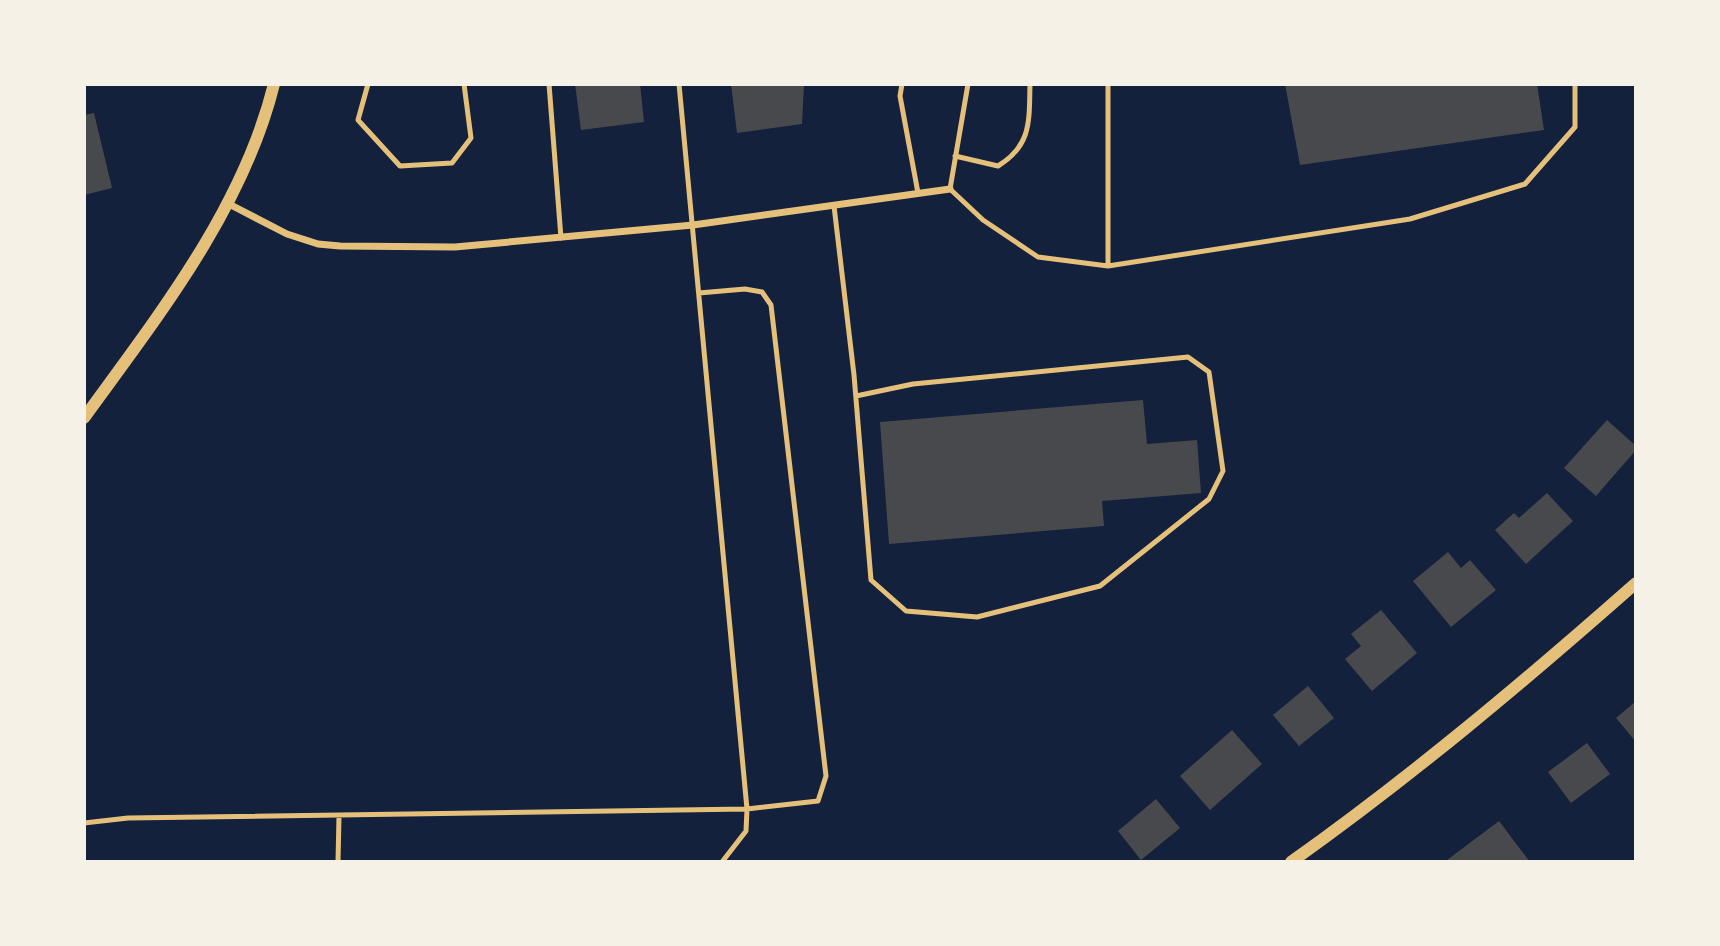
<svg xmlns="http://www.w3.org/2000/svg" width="1720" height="946" font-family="'Crimson Pro',serif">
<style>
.building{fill:#48494c}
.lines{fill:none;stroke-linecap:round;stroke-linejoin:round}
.service{stroke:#e5c07b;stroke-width:5}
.minor{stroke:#e5c07b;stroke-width:7}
.tertiary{stroke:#e5c07b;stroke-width:12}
</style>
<rect width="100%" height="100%" fill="#14213d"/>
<path class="building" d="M575,84H640L644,122L581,130Z
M731,84H804L802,124L737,133Z
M1285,84H1537L1544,130L1300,165Z
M94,113L112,188L84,195V115Z
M1143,400L1147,444L1197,440L1201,493L1102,501L1104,526L889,544L880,422Z
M1607,420L1636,446V450L1596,496L1564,468Z
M1547,493L1573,521L1526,564L1495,530L1514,513L1519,518Z
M1448,552L1461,568L1470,560L1496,590L1451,627L1413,581Z
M1381,610L1417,653L1372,691L1345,659L1361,646L1351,634Z
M1308,686L1334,718L1299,746L1273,715Z
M1636,701V742L1616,718Z
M1232,730L1262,764L1210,810L1180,776Z
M1587,743L1610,774L1571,803L1548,772Z
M1156,799L1180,828L1141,860L1118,831Z
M1499,821L1530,862H1449L1447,860Z"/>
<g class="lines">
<path class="service" d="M368,84L358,120L400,166L452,163L471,138L464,84
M549,84L561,238
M902,84L900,96L918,193
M968,84L950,189L983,220L1038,257L1108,266L1410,219L1525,184L1575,127V84
M955,156L998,166C1032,145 1029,121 1030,84
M834,206L854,375L871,580L906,611L977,617L1100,586L1209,499L1223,471L1209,372L1188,357L913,384L856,396
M1108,266V84
M699,293L745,289L762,292L771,305L826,776L818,801L747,809L746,831L722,862
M84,823L128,818L747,809L679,84
M338,862L339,816"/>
<path class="minor" d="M227,203L287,234L318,244L340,246L455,247L693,225L950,189"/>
<path class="tertiary" d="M84,418C158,316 243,209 274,84
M1291,862C1412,776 1525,681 1636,583"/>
</g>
<rect width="1720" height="946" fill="none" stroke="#f6f1e7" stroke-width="172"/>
</svg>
